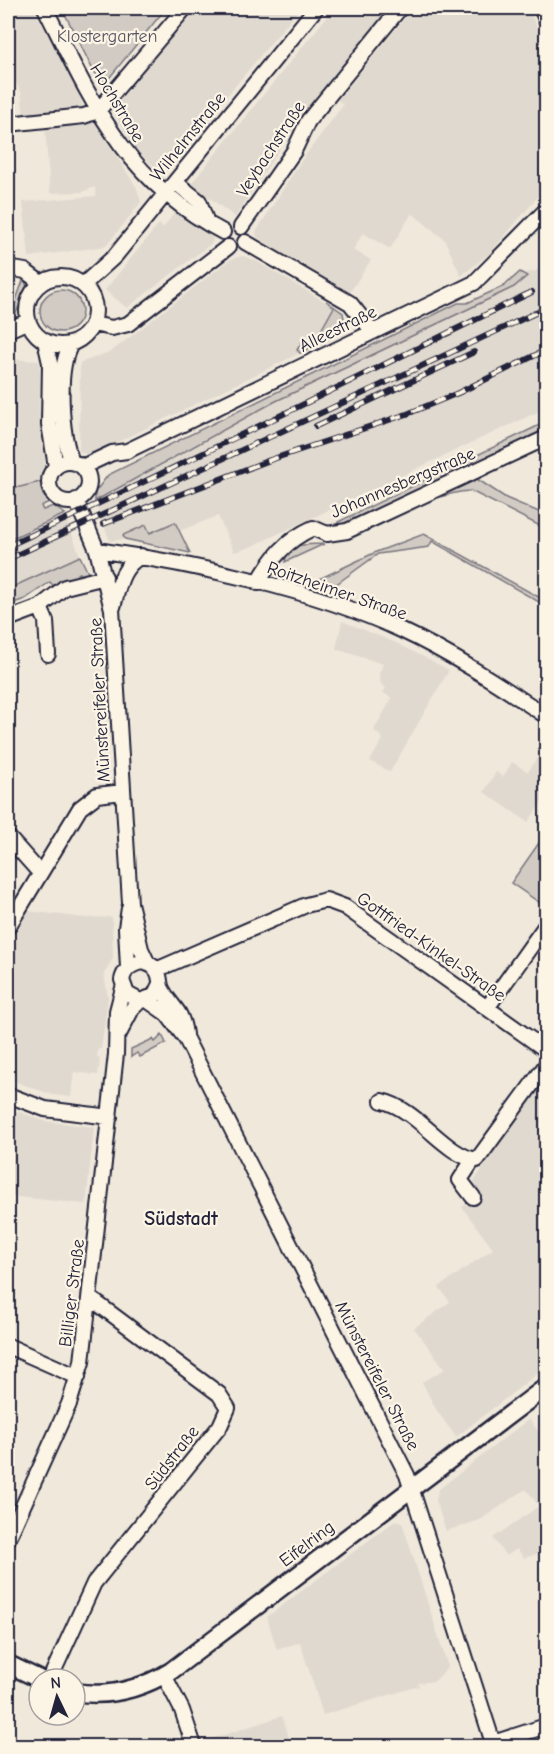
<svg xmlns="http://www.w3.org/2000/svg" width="554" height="1754" font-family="'Comic Neue',sans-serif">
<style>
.built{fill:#e0d9cf}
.green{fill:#d1cbc3;stroke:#7a767f;stroke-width:1.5}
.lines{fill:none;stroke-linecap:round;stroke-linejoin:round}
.minor-casing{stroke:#22223b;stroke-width:18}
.major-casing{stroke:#22223b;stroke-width:21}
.minor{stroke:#fcf5e5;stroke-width:14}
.major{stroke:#fcf5e5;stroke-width:16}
.rail-casing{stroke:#22223b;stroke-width:6}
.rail{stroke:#fcf5e5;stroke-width:4;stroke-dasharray:11;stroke-linecap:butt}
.labels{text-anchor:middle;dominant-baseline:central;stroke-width:4.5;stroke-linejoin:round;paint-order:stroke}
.park-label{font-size:18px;fill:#575564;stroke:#fcf5e5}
.street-label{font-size:18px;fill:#22223b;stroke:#fcf5e5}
.neighbourhood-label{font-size:20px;font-weight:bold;fill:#22223b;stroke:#fcf5e5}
</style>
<rect width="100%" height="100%" fill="#efe8db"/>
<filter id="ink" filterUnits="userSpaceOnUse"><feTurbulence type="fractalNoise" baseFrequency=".0167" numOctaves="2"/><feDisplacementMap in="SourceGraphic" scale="12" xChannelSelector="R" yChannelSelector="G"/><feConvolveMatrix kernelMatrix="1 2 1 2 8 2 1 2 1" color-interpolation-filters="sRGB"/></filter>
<g filter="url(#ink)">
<path class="built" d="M8,8H34L79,96L83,106L81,109L24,116L21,92L8,69Z
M193,8H300L162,174L138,152L113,111V106Z
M334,8H389L299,119L235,217L191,184Z
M413,8H528L546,47V187L491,252L461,276L445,240L412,213L390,249L363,233L353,250L371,260L350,292L285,255L257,237L256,232L299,164L343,105L338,100Z
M97,121L98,128L137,188L141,202L106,246L29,257L23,202L96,196L95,187L82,192L50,193L45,126Z
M176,211L213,238L212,243L127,308L105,290L159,224L163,228Z
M243,256L254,260L334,307L315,341L297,350L300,353L89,456L79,451L80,363L112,351L231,259Z
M546,262V408L250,547L234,552L218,516L179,531L175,522L150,533L145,526L124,535L125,539L110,541L94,501L274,402L514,287L525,279V273L536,271Z
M8,359L39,361L40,371L39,408L45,461L40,482L20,487H8Z
M65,514L80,556L8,589V540Z
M342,621L394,642L449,670L390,772L370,761L383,739L374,730L392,698L383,693L386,688L381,684L379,674L383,664L336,649Z
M546,745V796L528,822L484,792L496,772L503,777L512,762L528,772Z
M27,911L86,918L112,917L113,958L104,974L108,998L101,1049H98L97,1057L100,1058L98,1075L74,1072L71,1097L53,1095L8,1079V942Z
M546,1075V1367L456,1437L437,1411L422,1382L445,1369L414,1328L450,1302L439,1287L493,1249L462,1207L480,1195L472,1184Z
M8,1108L44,1121L94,1127L86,1204L8,1196Z
M529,1419L546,1441V1551L524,1558L517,1549L506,1556L493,1538L539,1506L526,1489L480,1520L446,1531L436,1501L438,1490Z
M396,1520L402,1522L448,1667L435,1681L418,1683L419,1686L323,1715L300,1642L277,1650L267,1617Z
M282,1716L292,1746H203L202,1742Z"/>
<path class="green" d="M62,8H166L106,82L94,72Z
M520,272L527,276L514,287L274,402L95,501V492L108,475L458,303H467L504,286Z
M24,278L27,287L16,313L12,311Z
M40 311a21 21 0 1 1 42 0a21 21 0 1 1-42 0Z
M326,301L343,313L345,324L343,331L300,353L297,350L302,342L315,341L334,307Z
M546,422V434L403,502L338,528V522Z
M477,479L506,498L546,515V529L471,491C438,491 380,524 349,538L348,535Z
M40,482L43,495L49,502L41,506L43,510L53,506L65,514L8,540V487H20Z
M175,522L190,553L125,539L123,535L146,525L150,533Z
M424,534L546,601V606L432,541L429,547L378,554L331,588L313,582L376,552Z
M324,544L285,562C288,541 307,545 324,544Z
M80,556L89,575L82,578L80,573L77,574L78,578L56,589L50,582L25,599L8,605V589Z
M546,833V907L511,883Z
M162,1035L166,1043L140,1057L137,1053L131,1057V1049L153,1039L155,1042Z"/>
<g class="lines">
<g class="minor-casing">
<path id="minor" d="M45,8C92,102 125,181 223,232
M541,8L546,19
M8,124L84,116L98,111L185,8
M175,182L199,201L207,223
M241,227L294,151L308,121L400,8
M245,242L350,303L373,332
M8,268L25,271L41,283
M27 311a34 34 0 1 1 68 0a34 34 0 1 1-68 0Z
M83,285L115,256L316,8
M93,324L112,328L128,324L228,247
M8,330L28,321
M45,341L50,363L49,424L56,467
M71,344C56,370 61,435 72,462
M49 482a20 20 0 1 1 40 0a20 20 0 1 1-40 0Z
M82,467L112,453L127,451L474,283L546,210
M76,500L97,550L112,609L130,903L141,949L148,964
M97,550C193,564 313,589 401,630C452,654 500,685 546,716
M258,583C272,558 286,540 313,528L327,534L347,531L546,438
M40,607L46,621L48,654
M113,607C119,586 121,567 141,556
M8,619L40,607L65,587L105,577
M8,837L40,873
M8,927L80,808L97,795L123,792
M128,968L126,928L129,908
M156,970L306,905L326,900L345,907L546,1050
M160,984L154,996L140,1001L127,994L122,980C125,964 146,955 157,971C161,977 159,983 162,989C172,1009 181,1007 185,1034
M147,1000L167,1014L186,1039L407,1475L494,1746
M487,1008L546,925
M119,1034L132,1009L140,1001
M8,1095L45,1109L110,1117
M382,1101C418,1109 445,1156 477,1160L546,1065
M473,1197L460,1180L473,1160
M8,1346L78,1377
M8,1539L69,1404L82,1362L116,1054L117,1011L123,988
M164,1675L182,1710L194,1746
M50,1679L94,1583L220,1426L228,1408L219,1394L90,1298
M493,1743L546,1726"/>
</g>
<g class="major-casing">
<path id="major" d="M8,1664L39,1679
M75,1692C110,1698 141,1689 171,1671L546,1387"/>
</g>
<use href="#minor" class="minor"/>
<use href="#major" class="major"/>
<g class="rail-casing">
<path id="rail" d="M316,426L474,352
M103,524L270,460L407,414L458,393L546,350
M8,546C184,465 357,377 532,292
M8,559L546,308"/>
</g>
<use href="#rail" class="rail"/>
</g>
</g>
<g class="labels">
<g class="park-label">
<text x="107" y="36">Klostergarten</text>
</g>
<g class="street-label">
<text transform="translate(117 103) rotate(59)">Hochstraße</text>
<text transform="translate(188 137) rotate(-51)">Wilhelmstraße</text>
<text transform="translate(271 149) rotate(-57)">Veybachstraße</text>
<text transform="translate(338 329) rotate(-26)">Alleestraße</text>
<text transform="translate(403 483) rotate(-23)">Johannesbergstraße</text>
<text transform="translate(337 591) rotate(19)">Roitzheimer Straße</text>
<text transform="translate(100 700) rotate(-93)">Münstereifeler Straße</text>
<text transform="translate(431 947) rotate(35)">Gottfried-Kinkel-Straße</text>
<text transform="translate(72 1293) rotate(-83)">Billiger Straße</text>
<text transform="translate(377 1376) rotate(63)">Münstereifeler Straße</text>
<text transform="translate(172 1458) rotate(-52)">Südstraße</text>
<text transform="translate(307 1544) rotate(-37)">Eifelring</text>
</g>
<g class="neighbourhood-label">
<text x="181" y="1218">Südstadt</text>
</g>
</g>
<rect width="554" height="1754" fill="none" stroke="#fcf5e5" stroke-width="30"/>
<rect x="15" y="15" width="524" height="1724" fill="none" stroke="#22223b" stroke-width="2" filter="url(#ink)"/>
<g transform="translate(57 1697) rotate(355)"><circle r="28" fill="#fcf5e5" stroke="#a5a1a1" stroke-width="1.5"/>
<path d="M0-4.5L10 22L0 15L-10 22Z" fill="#22223b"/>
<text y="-9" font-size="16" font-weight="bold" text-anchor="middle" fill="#22223b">N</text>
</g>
</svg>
